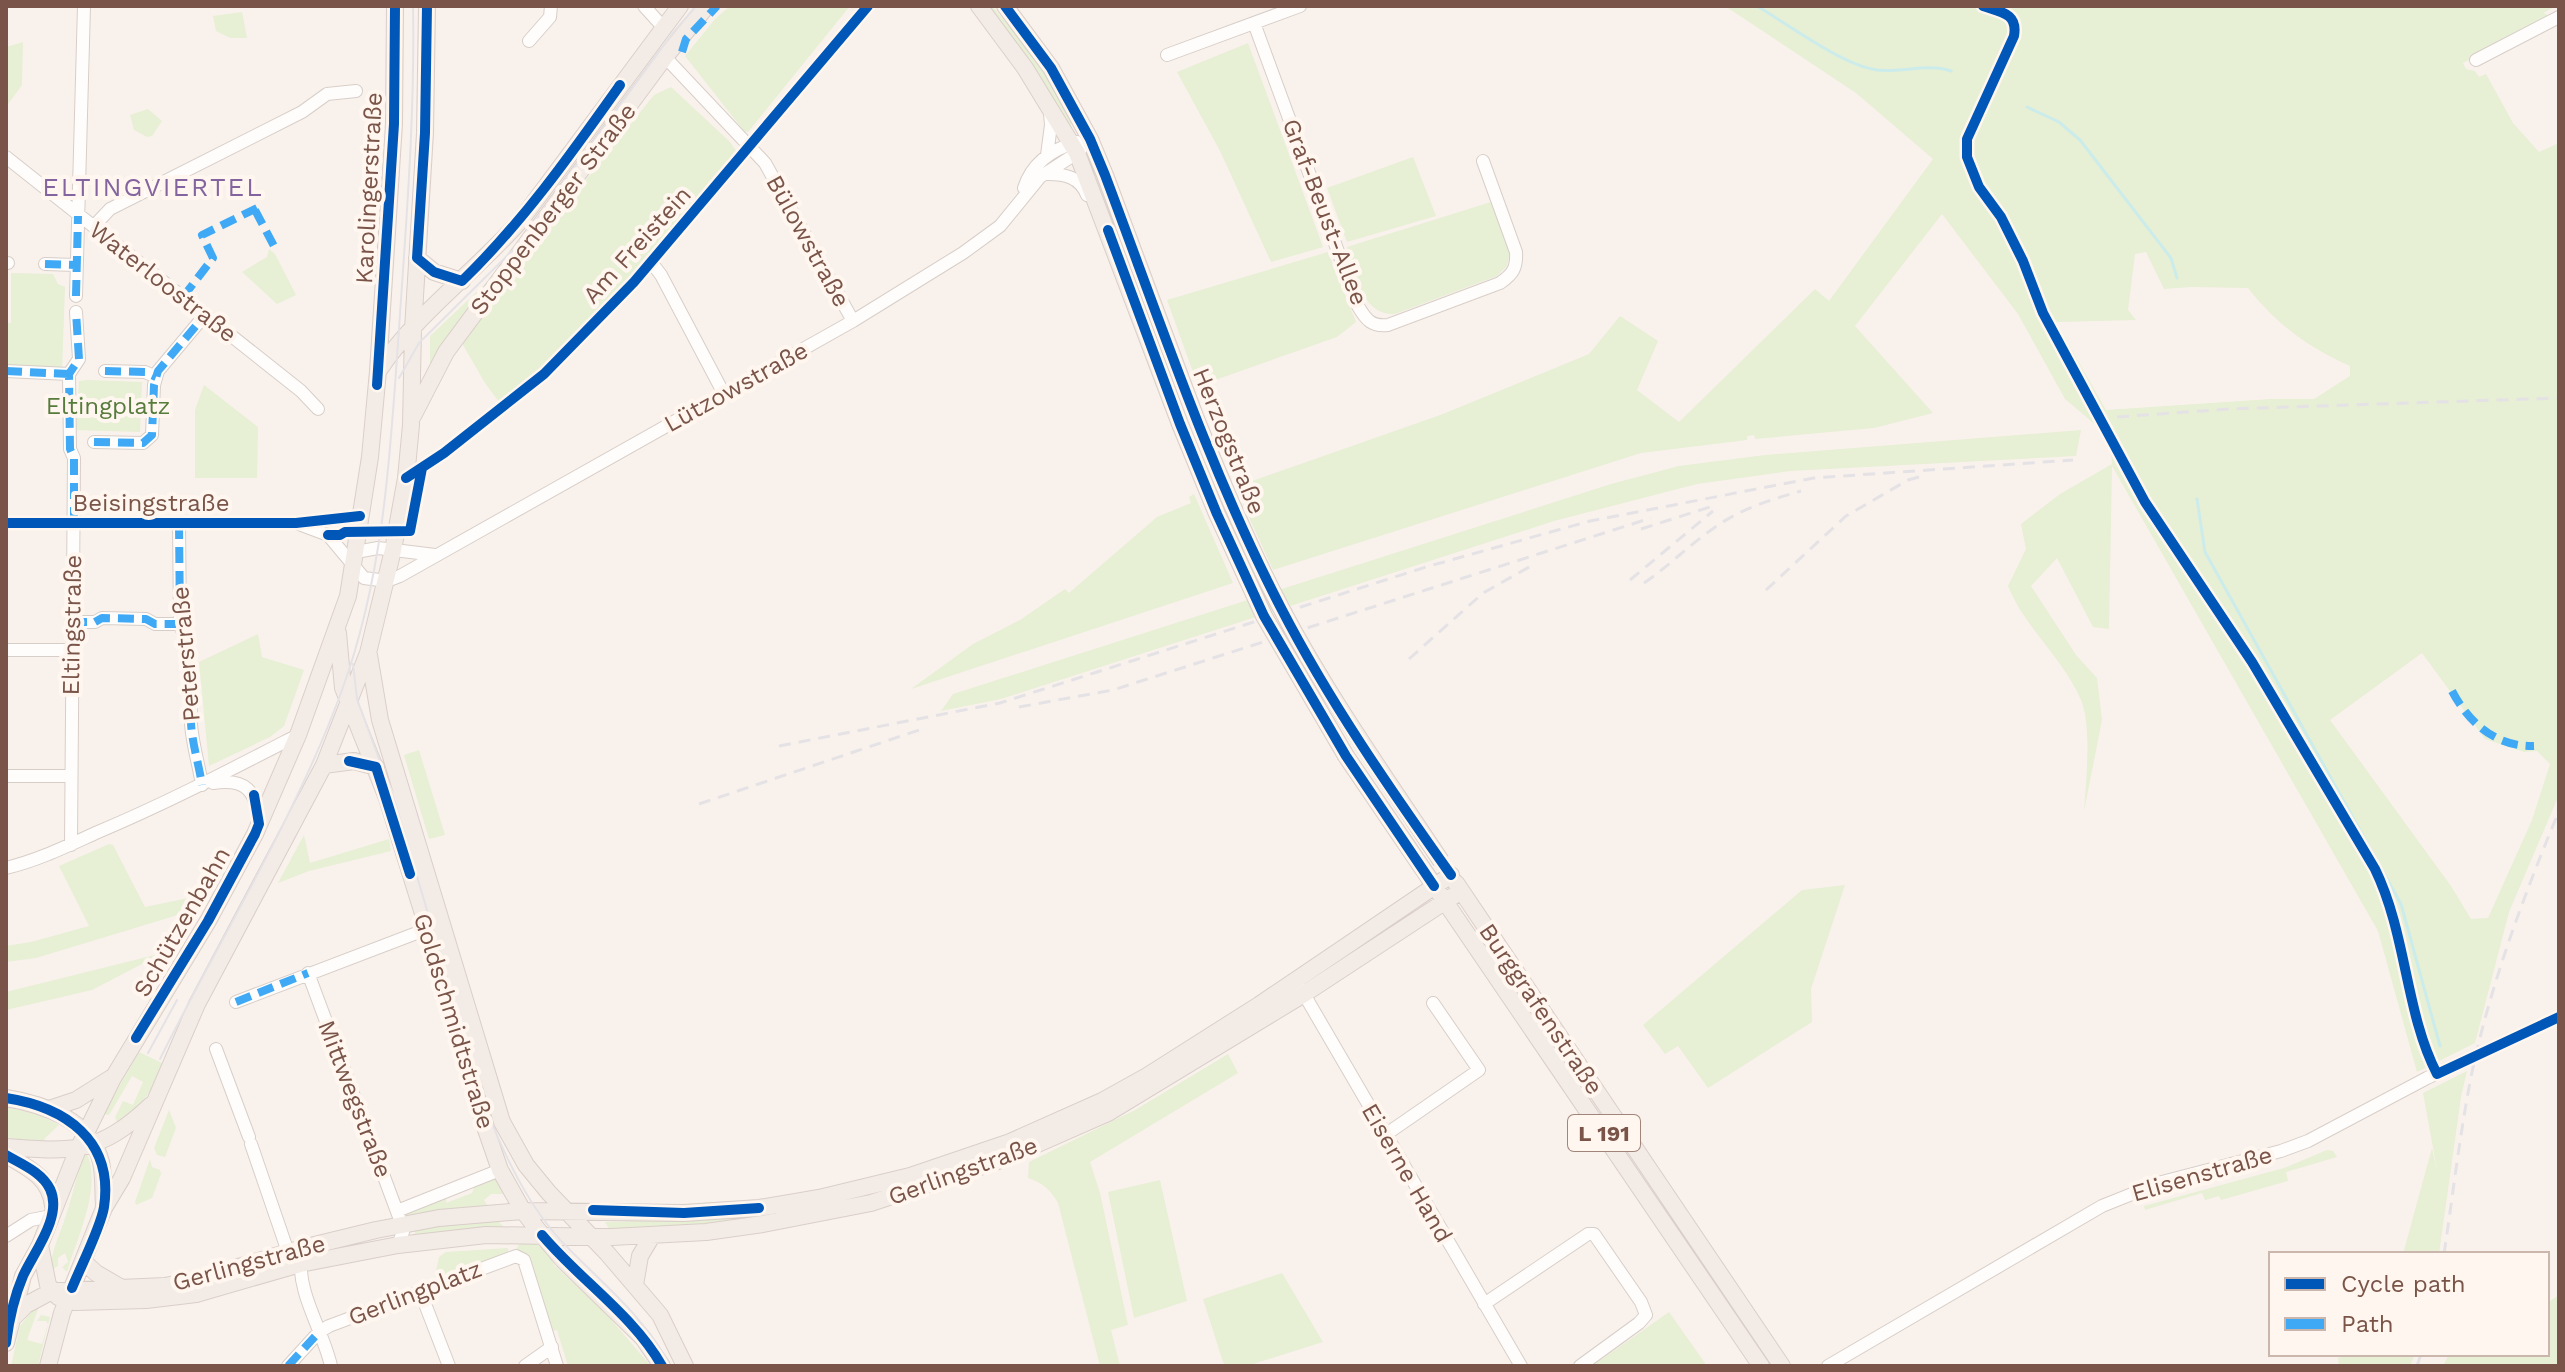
<svg xmlns="http://www.w3.org/2000/svg" width="2565" height="1372" font-family="'Work Sans',sans-serif">
<style>
.green{fill:#e7efd5;fill-rule:evenodd}
.lines{fill:none;stroke-linecap:round;stroke-linejoin:round}
.stream{stroke:#cceceb;stroke-width:3}
.minor-casing{stroke:#d8cec8;stroke-width:14}
.major-casing{stroke:#dacec9;stroke-width:18}
.minor{stroke:#fefdfc;stroke-width:12}
.major{stroke:#f3ece6;stroke-width:16}
.tram{stroke:#e5e2e6;stroke-width:2}
.rail{stroke:#e5e2e6;stroke-width:3;stroke-dasharray:12 8;stroke-linecap:butt}
.major-bridge-casing{stroke:#dacec9;stroke-width:18;stroke-linecap:butt}
.major-bridge{stroke:#f3ece6;stroke-width:16}
.quiet{stroke:#3fa9f5;stroke-width:8;stroke-dasharray:16 8;stroke-linecap:butt}
.cycleway-casing{stroke:#fff7ef;stroke-width:15}
.cycleway{stroke:#0057b8;stroke-width:10}
.labels{text-anchor:middle;dominant-baseline:central;stroke-width:8;stroke-linejoin:round;paint-order:stroke}
.shield{fill:#fff7ef;stroke:#a2857a;stroke-width:2}
.shield-label{font-size:22px;font-weight:bold;fill:#7a5448}
.street-label{font-size:24px;fill:#7a5448;stroke:#fff7ef}
.park-label{font-size:24px;fill:#577b3c;stroke:#fff7ef}
.neighbourhood-label{font-size:26px;letter-spacing:2px;fill:#83649e;stroke:#fff7ef}
</style>
<rect width="100%" height="100%" fill="#f9f2ec"/>
<path class="green" d="M730,6H850L748,132L744,131L685,56L715,19Z
M986,6H992C1017,36 1072,92 1072,132L1035,70Z
M1725,6H2556L2543,13L2553,17L2463,63L2466,69L2475,71L2479,77L2486,74L2513,123L2539,152L2559,143V795L2509,912L2475,1043L2417,1072L2378,931L2112,466L2109,629L2093,627L2057,558L2031,586L2076,655L2097,678L2102,720L2084,811C2086,781 2092,727 2081,700C2063,658 2025,628 2008,586L2026,549L2021,524L2060,494L2112,464L2110,444L2098,427L2065,399L2018,314L1942,214L1855,326L1933,413L1874,428L1755,439L1754,435L1747,436V440L1641,453L1273,570L1235,487L1443,414L1589,354L1620,316L1658,341L1637,390L1679,422L1815,289L1829,301L1933,159L1856,93ZM2146,252L2164,289L2191,287L2248,288C2276,324 2309,348 2350,366V376L2314,399H2271L2106,410L2056,322L2136,320L2128,310L2135,254ZM2422,653L2485,739L2524,752L2537,751L2550,764L2532,820L2488,918L2471,919L2451,886L2330,720Z
M242,12L247,38H230L216,31L213,16Z
M23,42L22,85L6,107V47Z
M1248,43L1323,247L1271,262L1220,151L1177,72Z
M671,87L729,141L740,156L633,281L502,406L485,383L459,338L654,95Z
M148,109L162,121L152,136L147,137L134,130L130,115Z
M1413,157L1436,216L1347,242L1327,188Z
M1491,202L1510,253L1507,266L1497,276L1395,314C1361,316 1356,273 1347,247Z
M269,249L275,254L296,295L277,304L242,272L267,257Z
M1328,252L1356,322L1337,337L1198,386L1167,300Z
M502,268L430,367V336Z
M11,273L53,274L58,284L65,287L62,372L6,369V323H11Z
M88,380L142,382L140,432L73,430L74,400L78,395L79,381Z
M204,385L258,427L257,478H195V410Z
M2081,430L2076,456L1790,471L1697,484L1554,521L1001,699L941,711L953,694L1611,484L1679,466L1765,455Z
M1194,494L1233,583L911,689L973,644L1020,620L1065,589L1069,593L1157,517L1191,503L1189,497Z
M258,634L262,657L304,670L284,726L270,737L209,766L199,662Z
M419,750L445,835L429,839L404,755Z
M304,835L310,863L389,839L391,851L309,871L278,883Z
M109,844L113,845L145,907L198,896L202,903L201,908L36,958L6,962V946L31,942L89,926L59,866Z
M1845,885L1811,989L1812,1022L1708,1088L1678,1046L1665,1054L1643,1025L1802,890Z
M163,953L92,990L6,1010V992Z
M139,1052L164,1064C151,1093 143,1104 118,1124L115,1117L123,1101L133,1105L143,1082L132,1076L109,1115L103,1114Z
M1228,1054L1238,1073L1090,1162L1100,1193L1128,1325L1111,1330L1120,1366H1100L1058,1203C1050,1189 1043,1183 1028,1178L1029,1162L1135,1110Z
M2467,1071L2461,1097L2439,1254H2403L2432,1148L2438,1175L2423,1093Z
M6,1107L37,1114L59,1125L45,1138L43,1144L6,1137Z
M169,1110L176,1128L165,1157L157,1155L154,1148Z
M2327,1150L2333,1151L2337,1157L2286,1172L2288,1181L2221,1200L2219,1196L2205,1200L2202,1193L2145,1210L2144,1206L2284,1168Z
M87,1154C102,1187 77,1238 67,1272L62,1267L68,1262L65,1253L58,1258V1266L51,1270C50,1251 61,1233 66,1215C73,1195 76,1175 85,1155Z
M150,1159L152,1167L160,1170L161,1174L152,1198L136,1205L135,1202Z
M494,1177L503,1194H491L484,1200L489,1208L407,1217L403,1213L447,1195L446,1203L472,1193L475,1185Z
M1160,1180L1187,1301L1134,1318L1108,1192Z
M748,1214V1217L690,1227L611,1232L605,1222L685,1220Z
M477,1220L499,1222L505,1228L415,1238V1228Z
M520,1243L537,1244L550,1256L555,1266L601,1308L651,1366H568L557,1330L553,1331L526,1257L515,1251Z
M508,1248V1252L434,1280L439,1257L446,1252Z
M1282,1273L1323,1342L1247,1366H1226L1223,1362L1203,1299Z
M2559,1295V1366H2443L2449,1354H2547V1303Z
M36,1306L38,1309L27,1340L42,1344L48,1324L46,1321H37L41,1315L50,1317L38,1366H11L20,1326Z
M1669,1312L1707,1366H1592Z
M2353,1354H2415L2410,1366H2339L2338,1358Z"/>
<g class="lines">
<path class="stream" d="M1757,6C1789,25 1842,65 1877,70C1902,73 1927,63 1951,71
M2027,107L2059,122L2080,140L2171,258L2177,278
M2197,499L2205,552L2401,904L2440,1046"/>
<g class="minor-casing">
<path id="minor" d="M644,6L663,27
M1254,23L1358,306C1366,320 1372,327 1388,325L1500,283C1513,274 1517,268 1516,252L1483,161
M529,41L550,17L551,6
M1167,55L1300,6
M665,57L765,163L853,321
M2476,60L2559,17
M1047,155L1051,125L1050,113
M6,157L301,391L318,409
M1048,174C1065,174 1080,177 1087,195
M1024,188C1032,163 1053,149 1077,142
M94,226L110,209L302,112L327,94L356,91
M651,262L661,275L724,394
M6,263H8
M45,264L76,265
M76,296L84,6
M6,371L69,374
M105,371L145,372L156,377
M94,442L143,443L152,435L154,385L158,371L205,315
M406,478L444,453L544,374L634,282L868,6
M6,523H296L360,516
M179,523L180,624C193,656 190,689 191,723C192,743 199,765 202,785
M296,523L328,535L364,578L387,581L400,576L853,321L963,253L1000,226L1040,177L1077,153L1090,139
M356,552L378,548L435,555
M71,622H95L102,618L146,619L155,624H180
M6,650H71
M6,776H71
M213,783C247,778 256,791 259,823
M71,845L74,458L70,449L69,374L79,359L76,312
M6,868C39,860 67,846 98,832C167,803 232,769 298,735
M308,973L402,1225L403,1232L398,1245
M1301,989L1521,1366
M236,1002L435,926
M216,1049L249,1137
M1385,1135L1479,1070L1433,1003
M251,1144L288,1252
M397,1211L500,1170
M6,1236L31,1220L51,1216
M301,1256C297,1294 323,1330 331,1366
M420,1291L449,1366
M1484,1304L1588,1234H1594L1641,1302L1646,1315L1639,1323L1580,1366
M288,1366L319,1332L329,1326L516,1256L524,1260L557,1366
M525,1366L552,1347
M1828,1366L2102,1206L2162,1182L2281,1151L2308,1141L2427,1078L2559,1017"/>
</g>
<g class="major-casing">
<path id="major" d="M979,6L1025,68L1077,153L1180,424
M1005,6L1051,68L1090,139L1105,175L1196,419
M417,258L434,272L462,281
M379,370C417,313 476,271 521,220L680,6
M413,416L446,352L665,57L707,6
M338,633L343,688L387,798L462,1039L483,1121L500,1170L523,1211L542,1235L563,1260L643,1338L662,1366
M369,655L380,720L502,1122L526,1165L549,1193L607,1253L660,1315L685,1366
M1346,756L1761,1366
M324,765L354,761L376,767
M1456,883L1782,1366
M6,1098C43,1104 91,1120 101,1162C104,1176 103,1192 104,1206
M49,1109L76,1100L111,1078
M6,1147C73,1152 99,1154 151,1105
M6,1155C29,1168 50,1178 53,1206
M40,1245L48,1285L58,1297L75,1302L146,1300L196,1294L300,1264L398,1245L486,1235L612,1237L706,1232L763,1224L871,1203L1001,1160L1108,1113L1304,994L1461,891
M83,1261L96,1273L120,1287
M635,1285L640,1256L652,1236
M9,1322L26,1305L52,1291L165,1286L195,1280L302,1248L376,1230L439,1218L523,1211L684,1213L759,1208L819,1198L910,1176L1010,1142L1102,1101L1147,1076L1259,1005L1451,875
M6,1343L23,1276L40,1245L78,1149L113,1078L208,921L255,834L298,735L348,596L370,457L378,371L394,124L395,6
M48,1366L62,1313L104,1208L122,1178L197,1004L324,765L368,653L393,550L406,478L411,425L413,329L425,133L427,6"/>
</g>
<use href="#minor" class="minor"/>
<use href="#major" class="major"/>
<path class="tram" d="M399,378L419,343L516,247L672,34L696,6
M353,664L357,699L395,802L484,1103C503,1153 528,1207 566,1246C604,1285 645,1317 670,1366
M148,1053L177,1000
M160,1059C221,936 295,819 342,690C386,570 391,441 400,314C407,212 415,109 413,6"/>
<path class="rail" d="M2117,417L2229,409L2559,398
M1641,529L1713,506
M1630,580L1713,511
M1644,583C1669,566 1689,545 1714,528C1740,509 1770,500 1801,491
M1766,590L1846,516L1908,480L1919,477
M1409,659L1483,593L1531,566
M1019,707L1113,690L1651,518
M779,746L1000,703L1426,567L1590,521L1814,478L2073,460
M699,804L925,728
M2444,1254C2453,1194 2460,1132 2472,1072C2491,983 2524,895 2559,811
M2417,1366L2421,1354"/>
<g class="major-bridge-casing">
<path id="major-bridge" d="M1196,419C1222,483 1249,547 1281,608C1328,697 1386,778 1441,861
M1180,424L1217,514L1264,616L1346,756"/>
</g>
<use href="#major-bridge" class="major-bridge"/>
<path class="quiet" d="M682,52L686,39L717,6
M255,210L275,248
M6,263H8
M45,264L76,265
M76,296L78,216
M183,297L213,258L202,235L259,207
M6,371L69,374
M105,371L145,372L156,377
M94,442L143,443L152,435L154,385L158,371L205,315
M74,523V458L70,449L69,374L79,359L76,312
M179,523L180,624C193,656 190,689 191,723C192,743 199,765 202,785
M71,622H95L102,618L146,619L155,624H180
M2452,691C2469,723 2496,747 2534,746
M236,1002L308,973
M288,1366L319,1332"/>
<g class="cycleway-casing">
<path id="cycleway" d="M427,6L425,133L417,258L434,272L462,281C523,222 571,154 620,85
M1005,6L1051,68L1090,139L1105,175C1160,321 1209,469 1281,608C1329,701 1390,789 1451,875
M1983,6C2001,12 2018,13 2014,36L1967,139V157L1979,187L2001,217L2023,261L2043,313L2145,502L2252,662L2375,869C2407,935 2405,1012 2437,1074L2559,1017
M1108,230L1180,424L1217,514L1264,616L1346,756L1434,886
M377,385L394,124L395,6
M406,478L444,453L544,374L634,282L868,6
M6,523H296L360,516
M328,535H340L345,532L410,531L422,468
M349,761L376,767L410,874
M136,1038L208,921L255,834L259,824L254,795
M6,1098C65,1107 114,1140 104,1207C101,1227 80,1268 72,1288
M6,1155C21,1164 42,1172 50,1189C63,1216 34,1252 23,1276C14,1297 9,1320 6,1343
M593,1210L684,1213L759,1208
M542,1235C580,1280 633,1315 662,1366"/>
</g>
<use href="#cycleway" class="cycleway"/>
</g>
<g class="labels">
<rect class="shield" x="1568" y="1115" width="72" height="36" rx="6"/>
<g class="shield-label">
<text x="1604" y="1133">L 191</text>
</g>
<g class="street-label">
<text transform="translate(369 188) rotate(-87)">Karolingerstraße</text>
<text transform="translate(553 209) rotate(-53)">Stoppenberger Straße</text>
<text transform="translate(1325 212) rotate(69)">Graf-Beust-Allee</text>
<text transform="translate(808 241) rotate(61)">Bülowstraße</text>
<text transform="translate(637 245) rotate(-48)">Am Freistein</text>
<text transform="translate(163 282) rotate(38)">Waterloostraße</text>
<text transform="translate(736 387) rotate(-29)">Lützowstraße</text>
<text transform="translate(1229 441) rotate(68)">Herzogstraße</text>
<text x="151" y="503">Beisingstraße</text>
<text transform="translate(72 625) rotate(-89)">Eltingstraße</text>
<text transform="translate(186 654) rotate(-95)">Peterstraße</text>
<text transform="translate(182 922) rotate(-60)">Schützenbahn</text>
<text transform="translate(1541 1009) rotate(56)">Burggrafenstraße</text>
<text transform="translate(454 1021) rotate(73)">Goldschmidtstraße</text>
<text transform="translate(355 1099) rotate(69)">Mittwegstraße</text>
<text transform="translate(963 1171) rotate(-20)">Gerlingstraße</text>
<text transform="translate(1407 1173) rotate(60)">Eiserne Hand</text>
<text transform="translate(2202 1174) rotate(-16)">Elisenstraße</text>
<text transform="translate(249 1263) rotate(-15)">Gerlingstraße</text>
<text transform="translate(415 1293) rotate(-21)">Gerlingplatz</text>
</g>
<g class="park-label">
<text x="108" y="406">Eltingplatz</text>
</g>
<g class="neighbourhood-label">
<text x="153" y="187">ELTINGVIERTEL</text>
</g>
</g>
<rect width="2565" height="1372" fill="none" stroke="#7a5448" stroke-width="16"/>
<rect x="2269" y="1252" width="280" height="104" fill="#fff7ef" stroke="#cab6ac" stroke-width="2"/>
<rect x="2285" y="1278" width="40" height="12" fill="#0057b8" stroke="#cab6ac" stroke-width="2"/>
<text x="2341" y="1292" font-size="24" fill="#7a5448">Cycle path</text>
<rect x="2285" y="1318" width="40" height="12" fill="#3fa9f5" stroke="#cab6ac" stroke-width="2"/>
<text x="2341" y="1332" font-size="24" fill="#7a5448">Path</text>
</svg>
